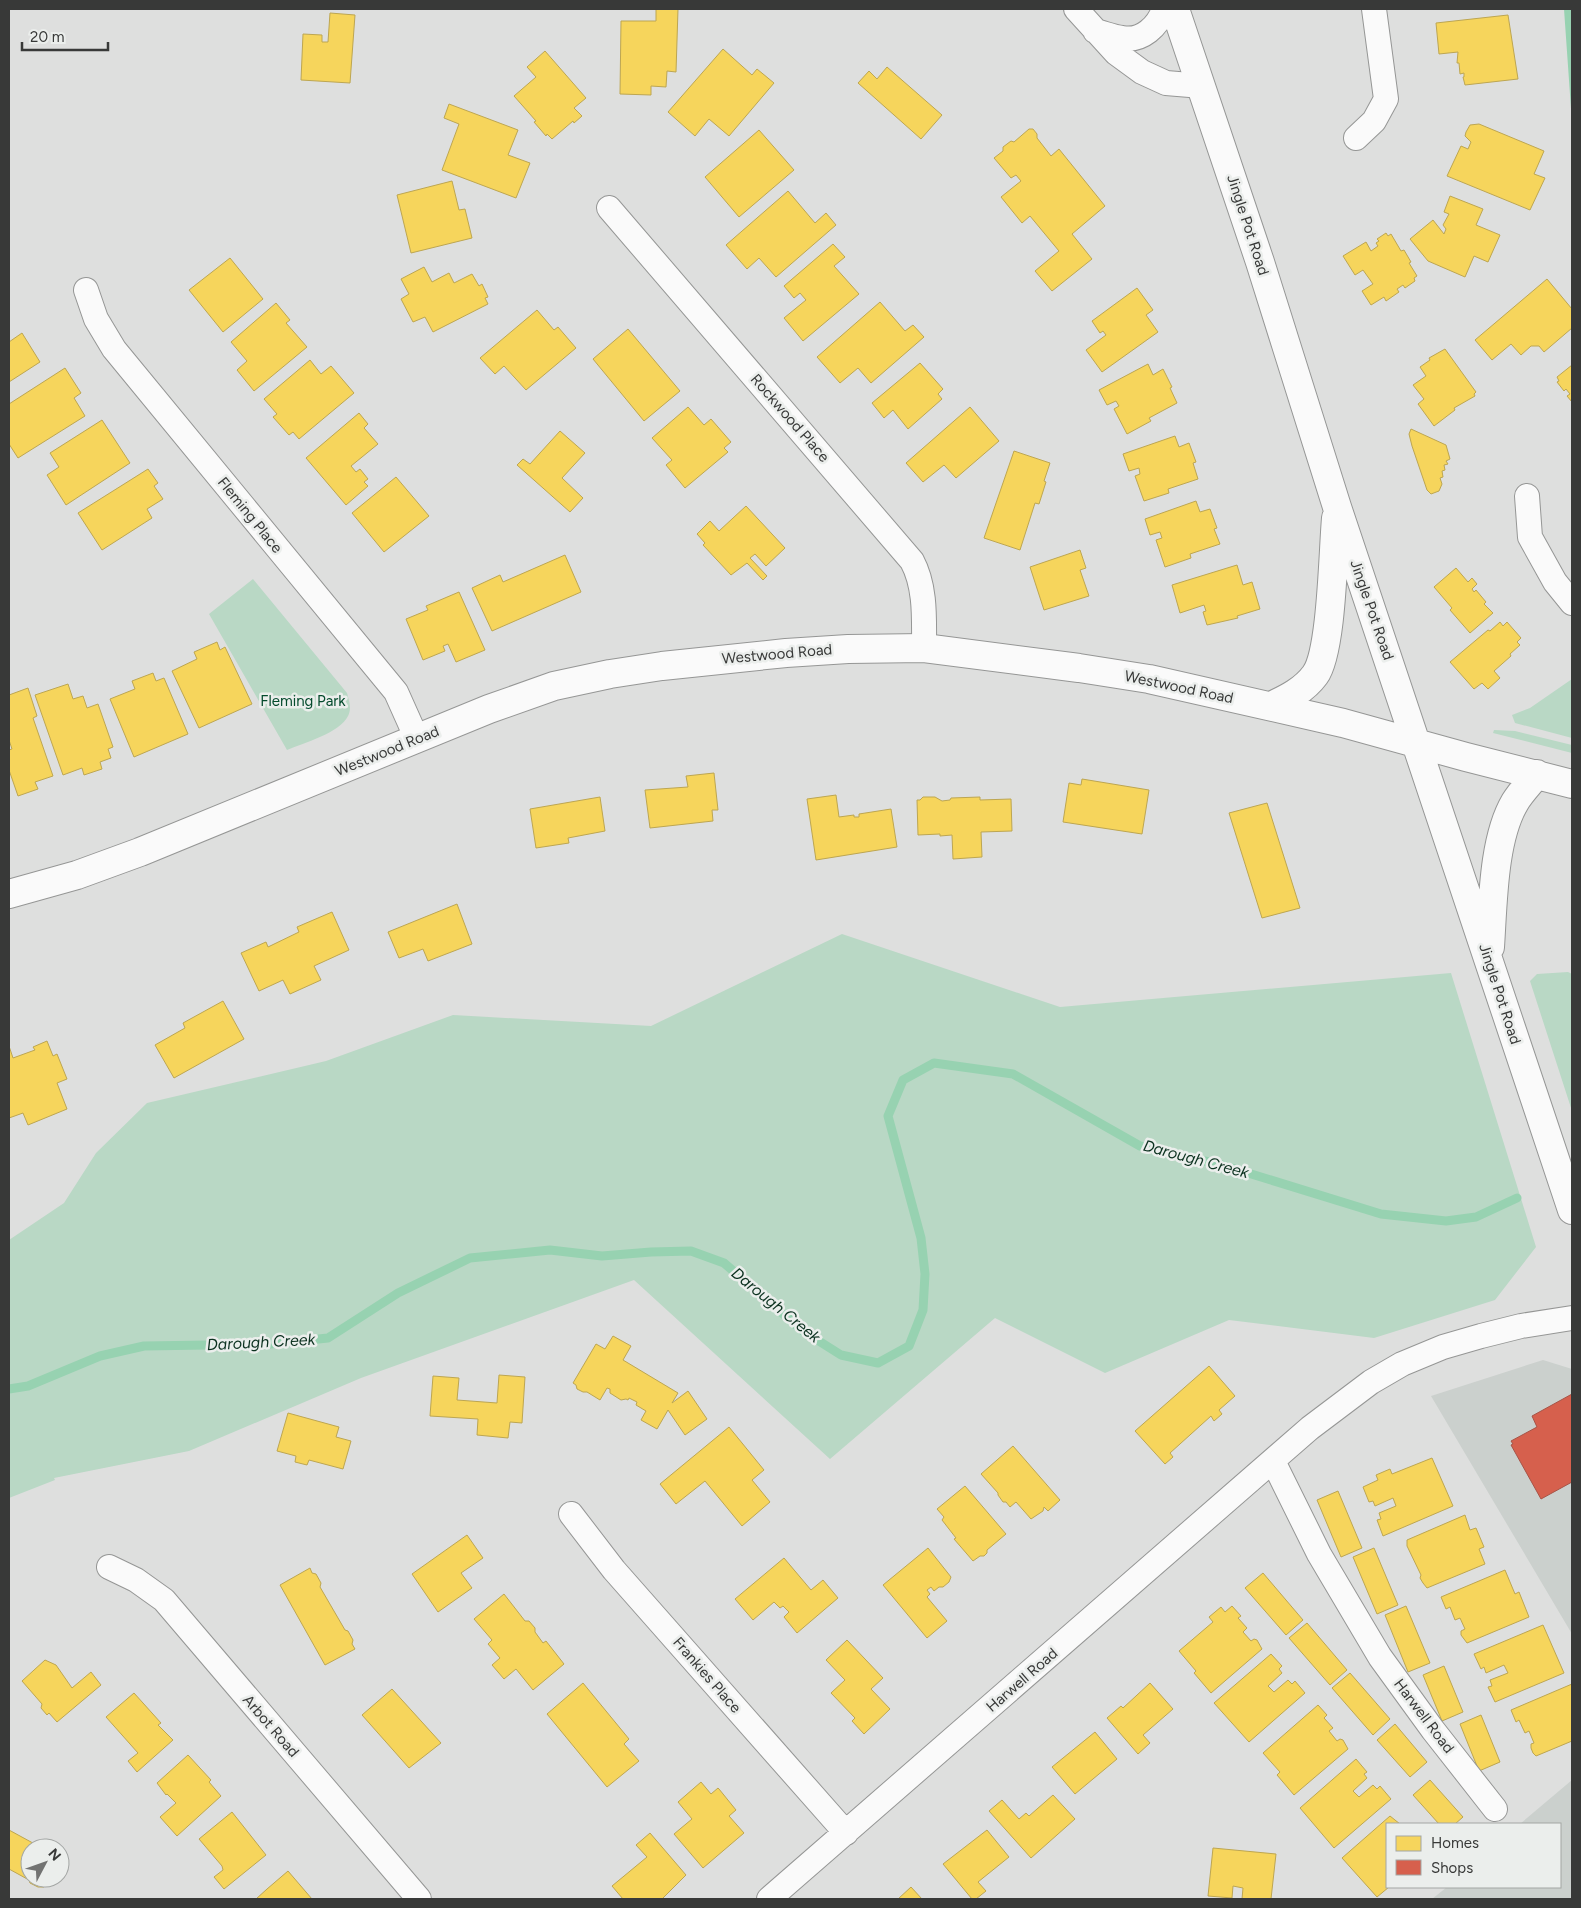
<svg xmlns="http://www.w3.org/2000/svg" width="1581" height="1908" font-family="Figtree,sans-serif">
<style>
.built{fill:#cbd0cd}
.green{fill:#b9d8c5}
.water{fill:#97d2b1}
.homes{fill:#f6d55c;stroke:#bda651}
.shops{fill:#d6604d;stroke:#a75447}
.lines{fill:none;stroke-linecap:round;stroke-linejoin:round}
.stream{stroke:#97d2b1;stroke-width:9}
.street-casing{stroke:#959695;stroke-width:26}
.secondary-casing{stroke:#959695;stroke-width:30}
.street{stroke:#fafafa;stroke-width:24}
.secondary{stroke:#fafafa;stroke-width:28}
.labels{text-anchor:middle;dominant-baseline:central;stroke-width:5;stroke-linejoin:round;paint-order:stroke}
.street-label{font-size:15px;fill:#383938;stroke:#ebeeec}
.park-label{font-size:15px;fill:#044b2d;stroke:#ebeeec}
.water-label{font-size:16px;font-style:italic;fill:#0b311f;stroke:#ebeeec}
</style>
<rect width="100%" height="100%" fill="#dedfde"/>
<path class="built" d="M1543,1360L1572,1369V1634L1431,1396Z
M1572,1780V1899H1432L1447,1887H1560V1824H1520Z"/>
<path class="green" d="M253,579L347,693C349,701 352,708 348,716C340,733 303,743 287,750L209,614Z
M1572,679V738L1515,723L1512,715L1530,708Z
M1494,730L1515,731L1572,745V753L1493,733Z
M842,934L1060,1007L1451,973L1536,1247L1495,1300L1374,1338L1229,1320L1105,1373L995,1318L830,1459L634,1280L361,1378L189,1451L54,1478L55,1480L9,1498V1240L64,1203L96,1153L147,1103L326,1061L453,1015L651,1026Z
M1568,972L1572,974V1111L1530,981L1537,974Z"/>
<path class="water" d="M1564,9H1572V125V123Z"/>
<path class="homes" d="M656,9H678L676,72L667,71L666,87L651,86V95L620,94L621,21H656Z
M330,13L355,15L350,83L301,80L303,34L322,35V42H328Z
M1508,15L1518,79L1465,85L1463,77H1464V73L1460,74L1459,63H1457L1458,52L1439,54L1436,23Z
M723,49L752,75L757,69L774,83L729,136L709,119L695,136L668,112Z
M545,51L586,98L574,108L582,116L574,123L573,121L552,139L547,134L546,136L534,122L536,121L514,96L536,77L527,67Z
M887,67L942,115L921,139L858,83L869,71L877,79Z
M449,104L518,130L508,155L530,163L516,198L442,170L459,124L444,118Z
M1479,124L1544,151L1534,174L1545,178L1530,210L1447,176L1461,146L1468,149L1471,142L1465,136L1466,132L1470,125Z
M1029,129H1033L1037,134V138L1051,156L1059,149L1105,206L1072,234L1092,259L1052,291L1035,271L1059,251L1030,216L1022,223L1001,197L1021,181L1016,175L1011,178L994,158L1003,151V147L1011,141L1014,142Z
M759,130L794,170L739,217L705,177Z
M452,181L459,210L465,209L472,238L411,253L397,195Z
M788,191L815,223L826,213L836,225L776,277L759,258L747,269L726,245Z
M1450,196L1483,209L1476,225L1500,235L1488,262L1474,256L1465,277L1428,261L1410,239L1433,220L1444,234L1446,229L1443,225L1449,214L1444,212Z
M1386,233L1388,236L1391,234L1401,251L1404,250L1411,262L1409,263L1417,276L1414,278L1415,281L1405,288L1403,285L1397,289L1399,292L1386,301L1384,297L1371,305L1362,291L1373,284L1363,270L1355,275L1343,256L1366,242L1371,251L1378,246L1376,243L1379,241L1377,239Z
M833,244L845,257L834,266L859,294L803,341L784,318L806,300L800,293L794,298L784,286Z
M230,258L263,299L223,332L189,290Z
M424,267L432,282L449,273L454,283L472,274L479,286L482,284L488,297L485,298L488,304L433,332L425,317L413,322L401,299L409,294L401,279Z
M1547,279L1572,309V328L1544,352L1539,346H1531L1521,355L1511,344L1492,360L1475,340Z
M1137,288L1153,310L1146,315L1158,332L1102,372L1086,350L1106,335L1103,331L1100,333L1092,321Z
M880,302L905,331L913,325L924,337L871,383L858,368L840,383L817,357Z
M276,303L290,320L286,323L307,347L254,391L237,370L247,361L231,342Z
M537,310L554,330L558,327L576,348L526,390L504,366L495,374L480,358Z
M628,329L680,391L644,421L593,359Z
M22,333L40,362L9,382V342Z
M1445,349L1476,392L1474,394L1475,396L1454,408L1455,410L1434,426L1418,404L1424,399L1413,385L1426,376L1420,367L1430,360L1429,358Z
M310,360L321,374L331,366L354,393L299,439L293,432L289,435L273,417L277,414L264,399Z
M920,363L943,389L938,394L942,399L908,429L893,410L884,418L872,403Z
M1148,364L1153,375L1163,369L1172,387L1170,388L1177,403L1149,418L1151,421L1127,434L1114,409L1119,406L1116,401L1107,405L1099,390Z
M1572,365V402L1567,396L1570,394L1566,389L1564,391L1557,382L1559,381L1557,377Z
M65,368L81,393L74,398L85,416L18,458L9,444V404Z
M688,407L704,425L711,419L731,442L724,448L728,452L685,488L666,465L672,460L652,438Z
M970,407L999,441L956,478L944,465L923,482L906,463Z
M359,413L368,424L364,428L378,444L351,466L356,472L360,469L368,479L364,482L368,486L346,505L306,458Z
M102,420L130,463L66,505L47,475L59,467L50,453Z
M1411,429L1446,445L1450,459L1446,461L1448,464L1444,465L1445,470L1442,471L1443,477L1440,478L1442,484L1439,491L1431,494L1427,490L1412,446L1409,434Z
M560,431L585,453L562,478L583,498L570,512L517,465L523,459L530,464Z
M1175,436L1179,447L1189,443L1196,462L1193,463L1198,479L1168,489L1169,493L1144,501L1135,476L1140,474L1139,468L1129,471L1123,454Z
M1014,451L1050,463L1044,481L1046,482L1039,504L1035,503L1020,550L984,538Z
M148,469L158,483L154,486L163,499L147,509L152,518L102,550L78,513Z
M396,477L429,516L384,552L352,513Z
M1196,501L1200,512L1210,509L1217,528L1214,529L1220,544L1190,554L1191,558L1165,567L1156,540L1162,538L1160,532L1150,535L1145,519Z
M746,506L785,548L766,566L755,554L750,558L767,576L763,580L747,563L731,575L703,545L705,543L697,534L710,521L719,531Z
M1080,550L1086,568L1080,570L1089,596L1044,610L1030,567Z
M565,555L581,592L492,631L472,588L500,575L503,582Z
M1237,565L1243,585L1252,582L1260,609L1237,616L1238,618L1207,625L1203,612L1206,611L1204,605L1180,613L1172,585Z
M1456,568L1468,582L1472,578L1477,584L1472,589L1474,592L1476,590L1486,602L1484,604L1493,613L1470,633L1450,610L1452,608L1434,587Z
M459,592L485,650L456,662L448,644L443,646L445,651L423,660L406,619L428,610L426,606Z
M1500,622L1503,626L1507,622L1521,638L1517,642L1520,645L1510,654L1511,656L1494,671L1500,678L1488,689L1482,683L1474,689L1450,662L1488,630L1490,631Z
M217,642L220,650L225,647L252,704L199,728L172,671L197,659L194,652Z
M153,673L156,681L164,678L188,734L134,757L110,699L135,689L132,681Z
M68,684L73,699L83,696L87,708L98,704L113,747L108,749L111,758L100,762L102,769L84,775L82,768L63,775L35,695Z
M28,688L37,716L33,718L53,776L35,782L38,789L18,796L9,770V750L12,749L9,740V695Z
M714,773L718,810H712L713,821L650,828L645,790L688,787L686,776Z
M1082,779L1149,790L1142,834L1063,822L1069,783L1081,785Z
M836,795L839,817L854,815V817H859V814L891,809L897,847L816,860L807,799Z
M600,797L605,831L568,838L569,843L536,848L530,809Z
M923,797H935L942,801L950,800L951,798L980,797V800L1011,799L1012,831L981,832L982,857L953,859L952,835L940,836V834L918,835L917,800H920Z
M1267,803L1300,908L1262,918L1229,813Z
M457,904L472,944L428,961L423,949L399,958L388,932Z
M332,912L349,950L314,966L321,980L290,994L283,980L259,991L241,953L266,942L268,947L299,932L297,927Z
M223,1001L244,1039L174,1078L155,1045L185,1028L183,1023Z
M47,1041L53,1056L57,1054L67,1079L57,1083L67,1109L28,1125L23,1113L9,1118V1046L13,1058L35,1050L33,1047Z
M613,1336L631,1346L623,1360L678,1393L672,1403L688,1391L707,1419L685,1435L668,1410L657,1429L641,1420L646,1411L636,1405L637,1402L629,1398L628,1400L626,1399L621,1400L610,1393V1389L607,1388L600,1400L587,1392H583L577,1389L576,1385L573,1383L596,1344L605,1349Z
M1209,1366L1235,1396L1219,1410L1222,1414L1214,1421L1211,1416L1170,1453L1173,1457L1165,1464L1135,1431Z
M499,1375L525,1377L522,1423L510,1422L508,1438L477,1435L478,1419L430,1416L433,1376L459,1378L457,1400L497,1403Z
M288,1413L339,1427L336,1437L351,1441L343,1469L309,1460L307,1465L295,1462L296,1456L277,1451Z
M729,1427L764,1470L752,1480L770,1502L742,1526L705,1481L676,1504L660,1484Z
M1013,1446L1060,1500L1048,1511L1044,1507L1043,1511L1031,1519L1016,1502L1010,1507L1006,1502H1003L998,1495V1493L981,1474Z
M1432,1458L1453,1506L1383,1536L1377,1520L1381,1519L1379,1513L1396,1506L1393,1498L1375,1506L1373,1501L1369,1502L1363,1487L1378,1480L1376,1475L1390,1469L1392,1474Z
M965,1486L1006,1534L987,1550V1553L984,1556H980L973,1561L954,1539L956,1538L942,1520L944,1517L937,1509Z
M1338,1491L1362,1548L1341,1557L1317,1500Z
M1465,1515L1470,1530L1476,1528L1484,1547L1479,1549L1485,1564L1427,1588L1423,1583L1420,1578L1421,1575L1407,1546V1540Z
M467,1535L483,1558L461,1573L472,1588L438,1612L412,1574Z
M928,1548L951,1577L949,1582L943,1587H939L934,1591L931,1587L927,1590L930,1594L927,1597L947,1621L927,1638L883,1585Z
M1374,1548L1398,1605L1377,1614L1353,1557Z
M784,1558L811,1590L823,1580L838,1598L797,1633L784,1617L789,1612L783,1606L780,1608L774,1602L753,1620L735,1599Z
M310,1568L312,1573L316,1574L321,1583L320,1587L345,1630L348,1631L353,1640L352,1644L355,1649L325,1665L280,1585Z
M1505,1570L1515,1594L1519,1592L1529,1617L1467,1643L1461,1635V1631L1465,1629L1460,1618L1455,1620L1450,1607L1446,1609L1441,1597Z
M1263,1573L1303,1620L1286,1635L1245,1588Z
M504,1594L525,1621H529L535,1628V1632L543,1643L546,1641L564,1664L533,1690L516,1669L504,1679L492,1665L500,1658L488,1644L492,1640L474,1619Z
M1232,1606L1241,1616L1238,1618L1247,1628L1243,1632L1251,1641L1254,1639L1257,1640L1262,1649L1211,1693L1194,1673L1196,1671L1179,1651L1213,1622L1209,1617L1221,1607L1225,1612Z
M1406,1606L1430,1663L1408,1672L1385,1615Z
M1307,1623L1347,1670L1330,1685L1289,1638Z
M1543,1625L1564,1673L1495,1702L1488,1687L1492,1686L1490,1680L1508,1673L1504,1665L1486,1673L1484,1667L1481,1669L1474,1654Z
M847,1640L883,1678L871,1689L890,1709L864,1734L852,1721L855,1718L831,1693L845,1680L826,1660Z
M1271,1654L1282,1666L1279,1669L1282,1673L1268,1686L1274,1692L1288,1680L1292,1684L1295,1681L1305,1693L1249,1742L1214,1703Z
M45,1660L56,1665L72,1688L91,1672L101,1685L57,1722L49,1713L47,1715L41,1708L42,1704L22,1681Z
M1444,1666L1463,1712L1442,1721L1423,1675Z
M1350,1673L1390,1719L1373,1735L1332,1688Z
M583,1683L629,1739L624,1744L639,1761L607,1787L547,1714Z
M1150,1683L1173,1709L1143,1735L1150,1743L1138,1754L1107,1718L1121,1706L1123,1708Z
M1572,1684V1741L1536,1756L1533,1753L1531,1748V1744L1534,1743L1529,1731L1525,1733L1519,1720L1516,1722L1511,1710Z
M392,1689L441,1743L409,1768L362,1715Z
M134,1693L161,1723L158,1725L173,1740L137,1772L128,1761L138,1753L106,1717Z
M1318,1705L1327,1715L1324,1718L1333,1728L1329,1731L1337,1741L1340,1739L1343,1740L1348,1749L1294,1795L1277,1775L1280,1772L1263,1753Z
M1481,1715L1500,1762L1479,1771L1460,1724Z
M1395,1724L1427,1762L1410,1777L1377,1740Z
M1095,1732L1117,1759L1075,1794L1052,1767Z
M188,1755L211,1780L209,1782L221,1796L177,1836L160,1817L176,1803L167,1794L166,1795L157,1783Z
M1356,1759L1367,1772L1364,1774L1367,1778L1353,1791L1359,1797L1373,1785L1377,1789L1380,1786L1391,1799L1334,1848L1300,1808Z
M1430,1780L1463,1817L1455,1824H1439L1413,1795Z
M701,1782L711,1794L718,1788L719,1789L736,1810L729,1816L744,1833L703,1868L674,1834L692,1819L678,1802Z
M1053,1795L1075,1819L1031,1858L989,1811L1002,1800L1019,1819L1026,1813L1029,1816Z
M232,1812L266,1855L224,1889L214,1877L223,1870L222,1866L199,1839Z
M1390,1816L1400,1824H1387V1887H1389L1377,1897L1342,1858Z
M9,1830L42,1848H30V1878H49L44,1887H38L30,1883L29,1880L9,1869Z
M987,1830L1009,1857L978,1882L986,1891L976,1899H972L943,1864Z
M650,1833L686,1875L662,1899H623L612,1886L647,1857L636,1845Z
M1213,1848L1276,1854L1271,1899H1242L1243,1888L1233,1886L1232,1898L1208,1896Z
M288,1871L312,1899H256L267,1889Z
M911,1887L922,1899H898Z"/>
<path class="shops" d="M1572,1394V1482L1541,1499L1511,1445L1513,1444L1511,1441L1537,1427L1532,1416Z"/>
<g class="lines">
<path class="stream" d="M9,1389L28,1386L100,1356L144,1346L270,1344L328,1338L398,1293L470,1258L550,1250L602,1256L651,1252L691,1251L724,1263L803,1331L841,1355L878,1363L909,1346L923,1310L925,1274L921,1238L888,1116L903,1080L934,1063L1013,1074L1140,1146L1222,1165L1381,1214L1446,1221L1476,1217L1517,1198"/>
<g class="street-casing">
<path id="street" d="M1076,9L1116,53L1142,72L1166,83L1202,86
M1095,31C1104,33 1113,37 1122,38C1142,42 1158,26 1164,9
M1356,138L1374,121L1386,99L1374,9
M609,208L912,561C926,587 924,619 924,648
M86,290L96,319L114,349L396,692L417,739
M1527,496L1530,537L1555,582L1572,603
M1273,1461L1319,1554L1380,1657L1433,1730L1495,1809
M571,1514L614,1570L846,1833
M109,1567L136,1580L164,1600L419,1899
M769,1899L1310,1428L1371,1382L1402,1364L1443,1347L1481,1336L1521,1326L1572,1318"/>
</g>
<g class="secondary-casing">
<path id="secondary" d="M1175,9L1260,262L1337,507L1572,1210
M1271,706C1288,698 1304,690 1315,675C1332,652 1333,551 1336,518
M9,894L77,875L140,852L489,709L554,686L610,674L662,666L786,653L848,649L924,648L1079,668L1149,679L1343,723L1466,757L1572,784
M1490,947C1493,903 1493,839 1515,802C1521,792 1530,783 1537,774"/>
</g>
<use href="#street" class="street"/>
<use href="#secondary" class="secondary"/>
</g>
<g class="labels">
<g class="street-label">
<text transform="translate(1248 225) rotate(72)">Jingle Pot Road</text>
<text transform="translate(790 418) rotate(49)">Rockwood Place</text>
<text transform="translate(250 515) rotate(51)">Fleming Place</text>
<text transform="translate(1372 610) rotate(71)">Jingle Pot Road</text>
<text transform="translate(777 654) rotate(-5)">Westwood Road</text>
<text transform="translate(1179 687) rotate(12)">Westwood Road</text>
<text transform="translate(387 751) rotate(-22)">Westwood Road</text>
<text transform="translate(1500 994) rotate(72)">Jingle Pot Road</text>
<text transform="translate(707 1675) rotate(49)">Frankies Place</text>
<text transform="translate(1022 1680) rotate(-41)">Harwell Road</text>
<text transform="translate(1424 1716) rotate(53)">Harwell Road</text>
<text transform="translate(271 1726) rotate(49)">Arbot Road</text>
</g>
<g class="park-label">
<text x="303" y="701">Fleming Park</text>
</g>
<g class="water-label">
<text transform="translate(1196 1159) rotate(15)">Darough Creek</text>
<text transform="translate(776 1305) rotate(39)">Darough Creek</text>
<text transform="translate(261 1342) rotate(-3)">Darough Creek</text>
</g>
</g>
<rect width="1581" height="1908" fill="none" stroke="#383938" stroke-width="20"/>
<rect x="1386" y="1823" width="175" height="65" fill="#ebeeec" stroke="#a3a6a4"/>
<rect x="1396" y="1836" width="25" height="15" fill="#f6d55c" stroke="#a3a6a4"/>
<text x="1431" y="1848" font-size="15" fill="#383938">Homes</text>
<rect x="1396" y="1860" width="25" height="15" fill="#d6604d" stroke="#a3a6a4"/>
<text x="1431" y="1873" font-size="15" fill="#383938">Shops</text>
<g transform="translate(45 1863) rotate(49)"><circle r="24" fill="#ebeeec" stroke="#a3a6a4"/>
<path d="M0-4L9 19L0 12L-9 19Z" fill="#727372"/>
<text y="-8" font-size="14" font-weight="bold" text-anchor="middle" fill="#383938">N</text>
</g>
<path d="M22 42v8h86v-8" fill="none" stroke="#383938" stroke-width="2.5"/>
<text x="30" y="42" font-size="15" fill="#383938" stroke="#ebeeec" stroke-width="4" paint-order="stroke">20 m</text>
</svg>
